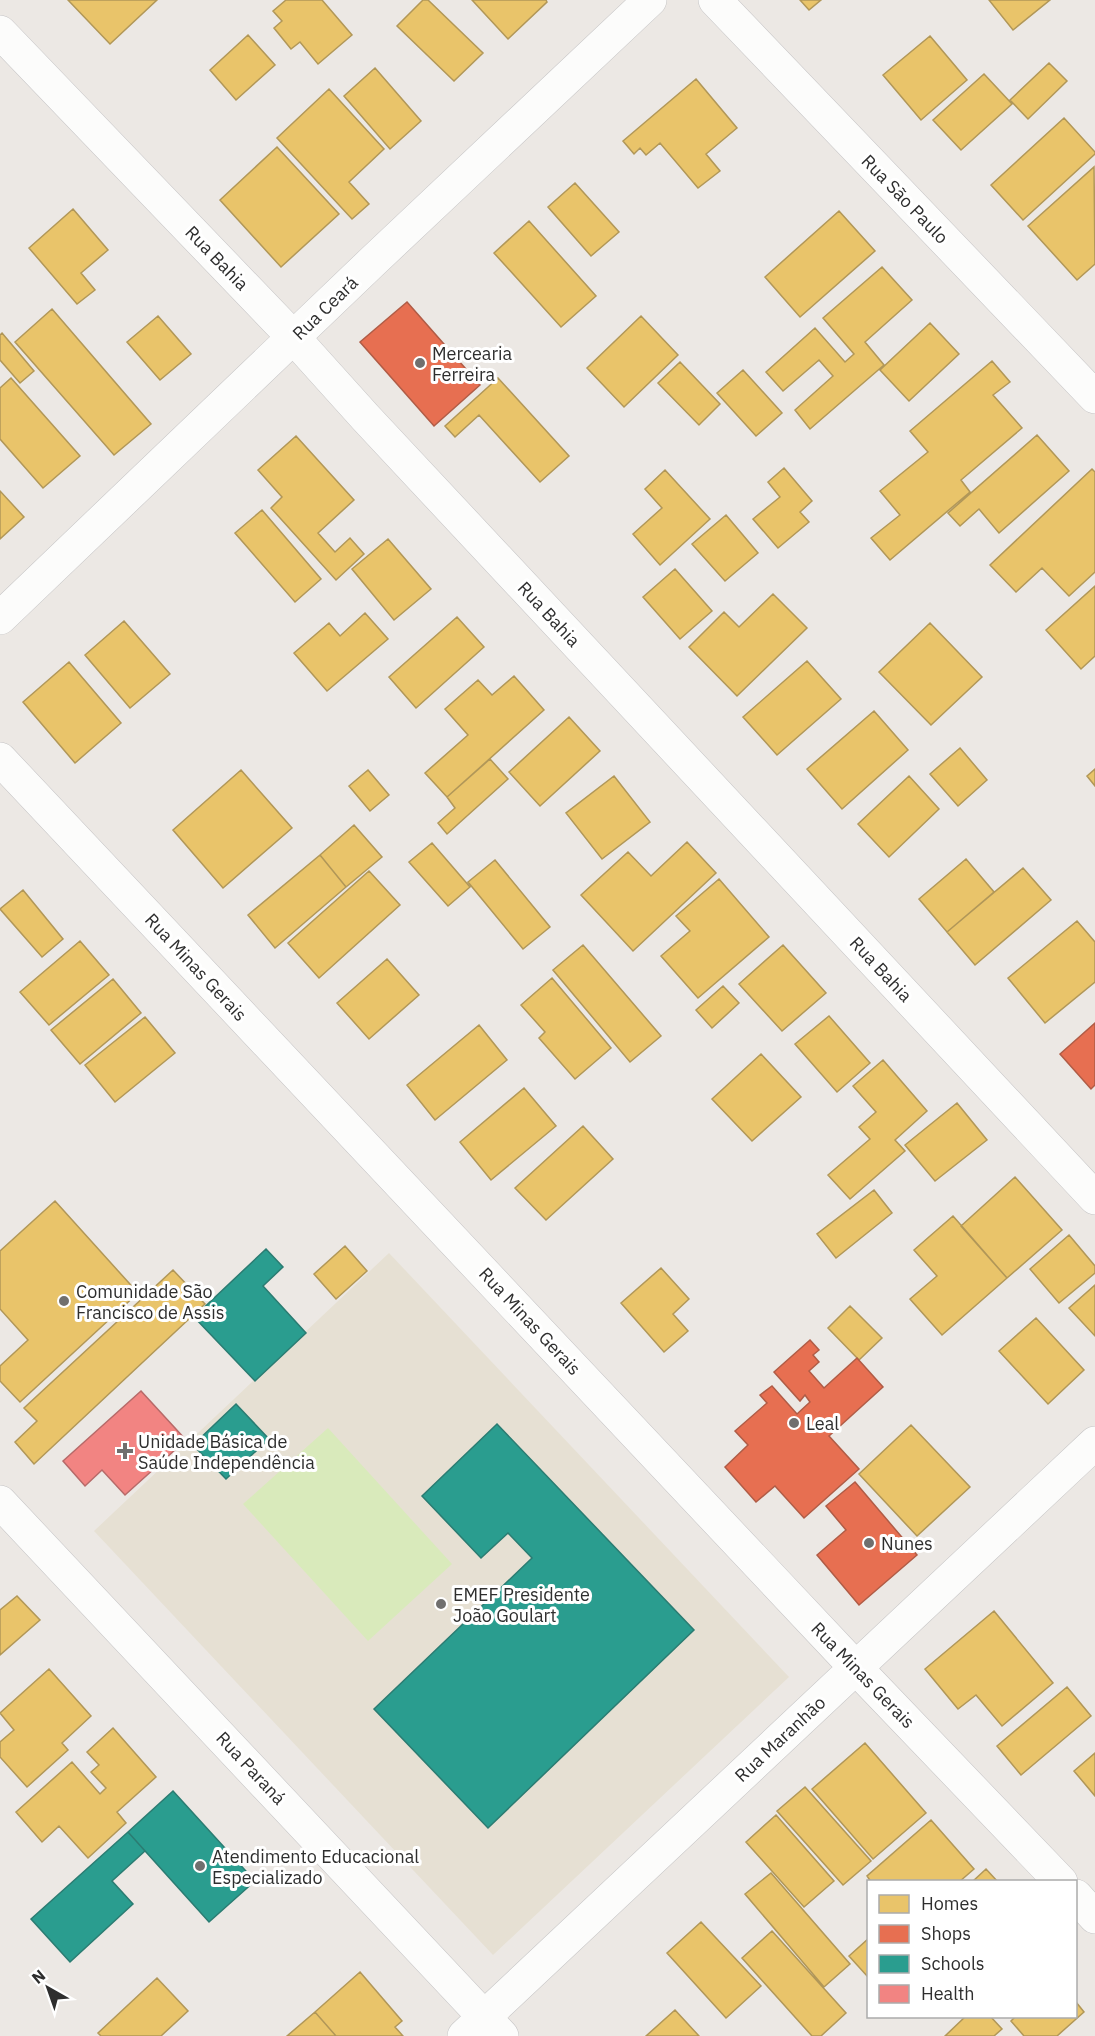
<svg xmlns="http://www.w3.org/2000/svg" width="1095" height="2036" font-family="'IBM Plex Sans',sans-serif">
<style>
.education{fill:#e6e0d3}
.pitch{fill:#d9eabb}
.homes{fill:#e9c46a;stroke:#b19758;stroke-width:1.5}
.shops{fill:#e76f51;stroke:#b05c46;stroke-width:1.5}
.schools{fill:#2a9d8f;stroke:#2b7c72;stroke-width:1.5}
.health{fill:#f28482;stroke:#b76a69;stroke-width:1.5}
.lines{fill:none;stroke-linecap:round;stroke-linejoin:round}
.minor-casing{stroke:#c5c4c5;stroke-width:34}
.tertiary-casing{stroke:#c5c4c5;stroke-width:34}
.minor{stroke:#fcfcfb;stroke-width:33}
.tertiary{stroke:#fcfcfb;stroke-width:33}
.poi-dot{fill:#706f6e;stroke:#fff;stroke-width:2}
.labels{text-anchor:middle;dominant-baseline:central;stroke-width:6;stroke-linejoin:round;paint-order:stroke}
.street-label{font-size:18px;fill:#2e2e2e;stroke:#fff}
.poi-label{font-size:18px;fill:#2e2e2e;stroke:#fff;text-anchor:start}
</style>
<rect width="100%" height="100%" fill="#ece8e4"/>
<path class="education" d="M389,1253L789,1677L493,1955L94,1531Z"/>
<path class="pitch" d="M328,1428L452,1564L368,1641L243,1504Z"/>
<path class="homes" d="M68,0H157L110,44Z
M286,0H322L352,35L318,64L300,42L291,49L274,28L282,21L273,11Z
M423,0H428L483,53L454,81L397,26Z
M472,0H546L547,2L508,39Z
M800,0H821L809,10Z
M989,0H1050L1013,30Z
M248,35L275,65L236,100L210,70Z
M930,36L967,80L921,120L883,75Z
M1049,63L1067,81L1028,119L1010,100Z
M375,68L421,121L390,149L344,96Z
M984,74L1012,104L961,150L933,120Z
M696,79L737,128L706,154L720,171L698,188L660,143L646,155L640,148L634,154L623,141Z
M329,89L384,149L349,182L369,204L352,219L277,138Z
M1064,118L1095,152V154L1023,220L991,185Z
M277,147L339,214L281,267L220,200Z
M1094,167L1095,264L1077,280L1028,226Z
M575,183L619,232L591,256L548,207Z
M73,209L108,250L81,273L95,290L77,304L29,248Z
M839,211L875,251L800,317L765,277Z
M529,221L596,296L561,327L494,253Z
M882,267L912,300L865,342L884,365L810,429L795,410L833,376L819,360L783,391L766,372L815,328L845,362L854,354L823,318Z
M52,309L151,424L114,455L15,342Z
M158,316L191,354L160,380L127,342Z
M641,316L678,355L624,407L587,368Z
M930,323L959,354L909,401L880,370Z
M2,333L34,371L20,383L0,360V335Z
M992,361L1010,382L993,395L1022,428L961,480L970,492L890,560L871,538L900,515L880,491L928,452L910,431Z
M680,362L720,404L699,425L658,383Z
M743,370L782,413L756,436L717,393Z
M11,378L80,456L43,488L0,439V388Z
M498,378L569,456L540,482L479,415L455,437L445,426Z
M1037,435L1069,471L999,533L979,509L960,526L948,513Z
M296,436L354,500L318,533L335,552L350,538L364,554L336,580L271,508L282,497L258,470Z
M784,468L812,501L800,512L809,522L778,548L753,519L780,497L768,482Z
M1092,469L1095,472V572L1069,596L1042,568L1016,592L990,565Z
M665,470L710,519L660,565L633,534L662,508L645,489Z
M0,491L24,517L0,539Z
M262,510L321,579L295,602L235,533Z
M726,515L758,553L725,581L692,544Z
M388,539L431,589L394,620L352,569Z
M675,569L712,611L680,639L643,597Z
M1095,586V656L1081,669L1046,630Z
M773,594L807,628L737,696L689,647L724,612L739,627Z
M365,613L388,639L327,691L294,653L329,623L340,636Z
M457,617L484,647L416,708L389,677Z
M124,621L170,674L130,708L85,655Z
M930,623L982,677L931,725L879,672Z
M807,661L841,699L777,755L743,717Z
M69,662L121,723L75,763L23,702Z
M514,676L544,710L447,797L425,773L468,735L445,709L478,680L492,695Z
M874,711L908,750L842,809L807,769Z
M569,717L600,751L540,806L509,772Z
M960,748L987,780L958,806L930,774Z
M490,759L508,779L447,834L438,823L455,808L447,797Z
M1095,769V786L1087,776Z
M241,770L292,828L223,888L173,830Z
M368,770L389,795L370,811L349,786Z
M614,776L650,822L602,859L566,813Z
M909,776L939,809L889,857L858,824Z
M354,825L382,857L346,887L320,855Z
M687,842L716,873L633,951L581,895L628,852L651,876Z
M432,843L470,887L448,906L409,862Z
M320,855L346,887L275,948L248,915Z
M966,859L994,892L947,932L919,899Z
M495,860L550,927L523,949L468,882Z
M1023,868L1051,900L975,965L947,932Z
M369,871L400,905L319,978L288,943Z
M719,879L769,937L698,998L661,956L690,931L676,916Z
M23,890L63,939L42,957L0,909Z
M1077,921L1095,942V982L1045,1023L1008,978Z
M80,941L109,975L49,1025L20,992Z
M583,945L661,1036L630,1062L553,970Z
M783,945L826,993L782,1031L739,984Z
M387,959L419,995L369,1039L337,1003Z
M552,978L611,1048L575,1079L539,1038L545,1032L521,1005Z
M113,979L141,1013L80,1064L51,1030Z
M723,986L739,1003L712,1028L696,1010Z
M829,1016L870,1063L837,1092L795,1044Z
M145,1017L175,1053L115,1102L85,1065Z
M479,1025L507,1060L435,1120L407,1085Z
M761,1054L801,1097L752,1141L712,1099Z
M883,1060L927,1111L895,1140L905,1151L850,1199L828,1175L870,1139L859,1127L876,1112L853,1086Z
M524,1088L556,1126L491,1180L460,1142Z
M957,1103L987,1140L935,1181L905,1145Z
M583,1126L613,1159L546,1220L515,1188Z
M1015,1177L1062,1230L1007,1278L961,1226Z
M874,1190L892,1213L836,1258L817,1234Z
M55,1201L138,1293L20,1402L0,1381V1366L28,1340L0,1309V1251Z
M953,1216L1007,1278L942,1335L910,1299L937,1276L914,1250Z
M1069,1235L1095,1266V1273L1059,1303L1030,1269Z
M345,1246L367,1271L336,1299L314,1274Z
M661,1268L689,1299L673,1314L688,1331L664,1352L621,1303Z
M173,1270L205,1304L34,1464L15,1442L37,1421L24,1408Z
M1095,1285V1336L1069,1308Z
M850,1306L882,1338L859,1360L828,1328Z
M1036,1318L1084,1370L1048,1404L999,1351Z
M911,1425L970,1487L917,1536L859,1474Z
M17,1596L40,1620L0,1655V1610Z
M994,1611L1053,1683L1002,1726L976,1695L958,1709L925,1669Z
M49,1669L91,1716L62,1743L68,1750L27,1787L0,1757V1742L14,1730L0,1713Z
M1067,1687L1091,1716L1021,1775L997,1746Z
M113,1728L156,1777L117,1812L126,1823L88,1858L59,1826L42,1842L16,1812L72,1762L100,1794L106,1788L91,1772L99,1765L87,1752Z
M865,1743L926,1813L873,1859L812,1789Z
M1095,1753V1796L1074,1771Z
M805,1787L871,1861L843,1885L777,1811Z
M776,1815L834,1881L804,1907L746,1842Z
M931,1820L974,1869L959,1882H871L867,1876Z
M986,1869L998,1882H972Z
M771,1873L850,1964L824,1987L745,1894Z
M701,1922L761,1986L726,2018L667,1953Z
M772,1931L846,2013L821,2036H812L742,1958Z
M868,1939V1975L867,1976L849,1956Z
M360,1972L402,2021L395,2027L403,2036H336L315,2012Z
M157,1978L188,2011L161,2036H101L98,2033Z
M1076,2002L1084,2012L1057,2036H1024L1011,2021L1016,2016H1076Z
M675,2010L699,2036H646Z
M315,2012L336,2036H287Z
M966,2016H990L1002,2029L994,2036H945Z"/>
<path class="shops" d="M407,302L480,385L434,426L360,342Z
M1095,1023V1085L1091,1089L1060,1054Z
M810,1340L819,1350L813,1355L819,1362L809,1371L824,1388L857,1358L883,1387L829,1436L859,1469L804,1518L775,1486L756,1502L725,1467L748,1445L735,1431L767,1403L760,1395L772,1386L797,1414L810,1402L805,1395L800,1401L774,1372Z
M855,1482L917,1555L859,1605L817,1555L846,1530L826,1506Z"/>
<path class="schools" d="M266,1249L283,1267L263,1286L306,1333L255,1381L194,1317Z
M236,1404L269,1439L226,1479L193,1445Z
M497,1424L694,1630L488,1828L374,1709L532,1558L508,1533L481,1558L422,1496Z
M173,1791L255,1881L209,1922L128,1832Z
M128,1832L145,1851L112,1881L133,1904L70,1962L31,1919Z"/>
<path class="health" d="M141,1391L186,1440L125,1495L102,1470L85,1486L63,1461Z"/>
<g class="lines">
<g class="minor-casing">
<path id="minor" d="M715,0L1095,397
M0,32L294,338L366,418L1095,1198
M0,759L856,1668L1061,1882
M1076,1896L1095,1917
M464,2036L1095,1443"/>
</g>
<g class="tertiary-casing">
<path id="tertiary" d="M0,618L371,263L650,0
M0,1502L502,2036"/>
</g>
<use href="#minor" class="minor"/>
<use href="#tertiary" class="tertiary"/>
</g>
<g class="poi-dot">
<circle cx="420" cy="363" r="6"/>
<circle cx="64" cy="1301" r="6"/>
<circle cx="794" cy="1423" r="6"/>
<path d="M122 1442h6v6h6v6h-6v6h-6v-6h-6v-6h6z"/>
<circle cx="869" cy="1543" r="6"/>
<circle cx="441" cy="1604" r="6"/>
<circle cx="200" cy="1866" r="6"/>
</g>
<g class="labels">
<g class="street-label">
<text transform="translate(905 199) rotate(46)">Rua São Paulo</text>
<text transform="translate(217 258) rotate(46)">Rua Bahia</text>
<text transform="translate(325 308) rotate(-44)">Rua Ceará</text>
<text transform="translate(549 614) rotate(47)">Rua Bahia</text>
<text transform="translate(196 967) rotate(47)">Rua Minas Gerais</text>
<text transform="translate(881 969) rotate(47)">Rua Bahia</text>
<text transform="translate(530 1321) rotate(47)">Rua Minas Gerais</text>
<text transform="translate(863 1675) rotate(46)">Rua Minas Gerais</text>
<text transform="translate(780 1739) rotate(-43)">Rua Maranhão</text>
<text transform="translate(251 1768) rotate(47)">Rua Paraná</text>
</g>
<g class="poi-label">
<text x="432" y="353">Mercearia<tspan x="432" dy="21">Ferreira</tspan></text>
<text x="76" y="1291">Comunidade São<tspan x="76" dy="21">Francisco de Assis</tspan></text>
<text x="806" y="1423">Leal</text>
<text x="138" y="1441">Unidade Básica de<tspan x="138" dy="21">Saúde Independência</tspan></text>
<text x="881" y="1543">Nunes</text>
<text x="453" y="1594">EMEF Presidente<tspan x="453" dy="21">João Goulart</tspan></text>
<text x="212" y="1856">Atendimento Educacional<tspan x="212" dy="21">Especializado</tspan></text>
</g>
</g>
<rect x="867" y="1880" width="210" height="138" fill="#ffffff" stroke="#ababab" stroke-width="1.5"/>
<rect x="879" y="1895" width="30" height="18" fill="#e9c46a" stroke="#ababab" stroke-width="1.5"/>
<text x="921" y="1910" font-size="18" fill="#2e2e2e">Homes</text>
<rect x="879" y="1925" width="30" height="18" fill="#e76f51" stroke="#ababab" stroke-width="1.5"/>
<text x="921" y="1940" font-size="18" fill="#2e2e2e">Shops</text>
<rect x="879" y="1955" width="30" height="18" fill="#2a9d8f" stroke="#ababab" stroke-width="1.5"/>
<text x="921" y="1970" font-size="18" fill="#2e2e2e">Schools</text>
<rect x="879" y="1985" width="30" height="18" fill="#f28482" stroke="#ababab" stroke-width="1.5"/>
<text x="921" y="2000" font-size="18" fill="#2e2e2e">Health</text>
<g transform="translate(48 1988) rotate(320)" stroke="#ffffff" stroke-width="4.5" paint-order="stroke">
<path d="M0-4.5L10 22L0 15L-10 22Z" fill="#2e2e2e"/>
<text y="-9" font-size="16" font-weight="bold" text-anchor="middle" fill="#2e2e2e">N</text>
</g>
</svg>
